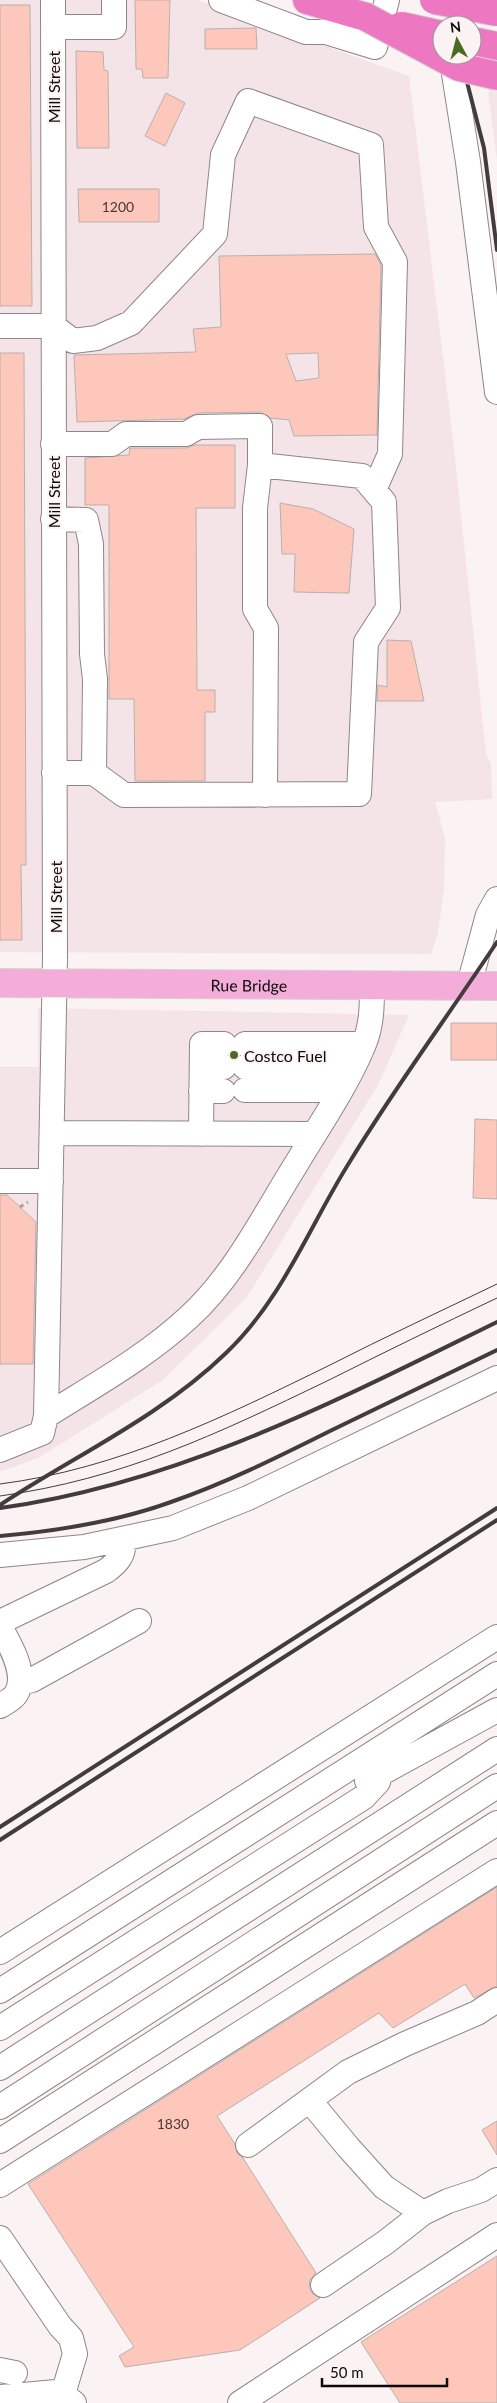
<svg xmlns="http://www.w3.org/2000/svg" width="497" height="2403" font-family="Lato,sans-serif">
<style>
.built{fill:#f5e4e7}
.building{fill:#fdc7bb;stroke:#b8b0ae;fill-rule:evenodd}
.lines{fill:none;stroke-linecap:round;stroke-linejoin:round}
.minor-casing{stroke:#8e8687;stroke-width:26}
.major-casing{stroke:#d3d3d3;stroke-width:30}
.highway-casing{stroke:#d3d3d3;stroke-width:30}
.path{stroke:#a7a1a2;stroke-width:3;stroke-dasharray:4 4;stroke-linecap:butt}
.minor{stroke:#fff;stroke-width:24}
.major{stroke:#f4add9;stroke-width:28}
.highway{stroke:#ed77c0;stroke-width:28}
.tram{stroke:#413d3e;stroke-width:1}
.rail{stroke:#413d3e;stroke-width:4}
.highway-bridge-casing{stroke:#d3d3d3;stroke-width:30;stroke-linecap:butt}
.highway-bridge{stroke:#ed77c0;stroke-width:28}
.poi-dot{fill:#4a6b21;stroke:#fbf2f3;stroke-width:2}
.labels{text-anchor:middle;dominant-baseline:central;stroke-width:4;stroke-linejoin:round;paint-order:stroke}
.number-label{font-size:14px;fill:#493937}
.street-label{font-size:16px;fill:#0d0a0b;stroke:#fbf2f3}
.poi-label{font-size:16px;fill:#0d0a0b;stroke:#fbf2f3;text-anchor:start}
</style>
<rect width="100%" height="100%" fill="#fbf2f3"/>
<path class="built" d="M0,0H198L409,76L454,448L486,754L491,764L492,799L435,802L445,838L444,890L438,933L431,954L0,952Z
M488,87L497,89V160L489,99Z
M38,1008L409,1015L378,1085L247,1297L163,1380L40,1457L0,1472V1067H38Z"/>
<path class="building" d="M135,0H170L168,78H143L142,69H136Z
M0,5H30L32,306H0Z
M256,28L257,49H205V29Z
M76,51L103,52L104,70L108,71L109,148H77Z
M166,93L185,103L165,146L145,136Z
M78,189H159V222H79Z
M375,254L381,265L377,435L294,436L289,420L270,418L260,412L198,413L184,419L77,422L74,355L196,352L193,329L221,327L219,256ZM318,353L319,378L296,381L286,354Z
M0,353H24L26,865H21L22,940H0Z
M195,445H235V508H196L197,690H215V712H205V781H135L134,699H109V505H85V458L129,455L130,448H186Z
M280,503L313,509L354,529L349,593L294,592L295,554H282Z
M387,640L411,641L424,701H377L378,685L387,687Z
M451,1023H497V1060H451Z
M475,1119L497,1120V1199L473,1198Z
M0,1195H7L36,1222L33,1364H0Z
M497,1887V1986L474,1998L465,1984L393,2028L379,2013L217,2116L235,2144L237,2153L243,2158L316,2273L310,2280L309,2287L312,2293L320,2298L240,2350L125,2367L119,2356L134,2347L28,2184Z
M497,2121V2155L482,2130Z
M497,2256V2403H400L361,2342Z"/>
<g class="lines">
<g class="minor-casing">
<path id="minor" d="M221,0L306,32H326L375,47L387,0
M54,27H114V0
M451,55L468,162L497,392
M0,326H53
M53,326L73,341L97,338L131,323L215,234L223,155L248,101L371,145L376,227L395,262L390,454L374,490
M53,444H112L126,434H186L198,427L260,426V465L255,508V609L266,628L265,795
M53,519L86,520L91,544L92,654L95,679L94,773H54
M94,773L124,795L359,794L366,642L388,608L384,502L362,476L260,465
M469,985L488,915L497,899
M245,1044H364
M202,1067H224
M245,1067H352
M245,1090H340
M201,1091H223
M52,1133L314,1134
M201,1134L202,1044H224
M0,1181H51
M46,1416C95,1385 146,1357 189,1317C234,1276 263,1217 295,1166C317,1129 348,1084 364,1044C372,1025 372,1005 372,985
M0,1450L42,1433L46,1416L55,958L53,0
M0,1555L84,1547L173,1528L248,1498L497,1378
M0,1622L106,1571C117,1563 125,1555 123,1540
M0,1627C10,1644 28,1675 16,1694C13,1699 5,1703 0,1706
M20,1683L32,1680L139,1621
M367,1781L497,1710
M0,1952L497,1637
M0,1991L497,1674
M0,2028L364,1797L378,1782L380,1773
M0,2068L497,1749
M310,2101L348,2147L384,2187L423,2213
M0,2107L497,1786
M0,2141L497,1823
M248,2145L348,2072L405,2044L477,2013L497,2000
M0,2185L497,1871
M0,2238L60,2326L71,2338L75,2354L63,2394
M323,2285L386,2242L423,2213L448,2201L481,2190L497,2180
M0,2370L15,2373
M0,2397L56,2392L63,2394L74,2403
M240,2403L497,2235"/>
</g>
<g class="major-casing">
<g id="major">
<path id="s1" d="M0,983L497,986"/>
</g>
</g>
<g class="highway-casing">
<path id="highway" d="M307,0L366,17
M472,41L497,46"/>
</g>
<path class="path" d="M20,1207L28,1202"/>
<use href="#minor" class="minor"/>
<use href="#major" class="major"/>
<use href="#highway" class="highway"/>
<path class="tram" d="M0,1484C118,1469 224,1417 330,1365C385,1337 441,1311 497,1284
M0,1496C123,1479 217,1434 327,1381C383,1353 440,1325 497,1298"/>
<path class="rail" d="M445,0L452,25
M460,55L484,148L497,250
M0,1505C76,1455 160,1417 226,1353C282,1300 309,1227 349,1163C395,1087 448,1016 497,942
M0,1508C177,1484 338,1400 497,1322
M0,1536C58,1531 116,1522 171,1502C226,1483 278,1457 330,1431C385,1404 441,1377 497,1350
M0,1827L497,1508
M0,1840L497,1520"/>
<g class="highway-bridge-casing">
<path id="highway-bridge" d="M434,0L497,12
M366,17L459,67L497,76
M401,26L442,35"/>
</g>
<use href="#highway-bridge" class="highway-bridge"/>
</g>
<circle class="poi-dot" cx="234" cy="1055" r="5"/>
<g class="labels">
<g class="number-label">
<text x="118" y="206">1200</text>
<text x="173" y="2123">1830</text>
</g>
<g class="street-label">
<text transform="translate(53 87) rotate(-90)">Mill Street</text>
<text transform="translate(53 492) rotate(-90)">Mill Street</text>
<text transform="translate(55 897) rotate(-90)">Mill Street</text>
<text stroke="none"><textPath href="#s1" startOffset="249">Rue Bridge</textPath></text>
</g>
<g class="poi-label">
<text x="244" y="1055">Costco Fuel</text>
</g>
</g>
<g transform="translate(457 40) rotate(353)"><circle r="24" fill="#fbf2f3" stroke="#9c9596"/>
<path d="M0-4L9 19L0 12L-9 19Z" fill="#4a6b21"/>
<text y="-8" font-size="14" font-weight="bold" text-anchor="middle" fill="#0d0a0b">N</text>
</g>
<path d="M322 2378v8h125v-8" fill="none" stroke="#0d0a0b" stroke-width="2.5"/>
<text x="330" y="2378" font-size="15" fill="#0d0a0b" stroke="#fbf2f3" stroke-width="4" paint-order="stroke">50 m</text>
</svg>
